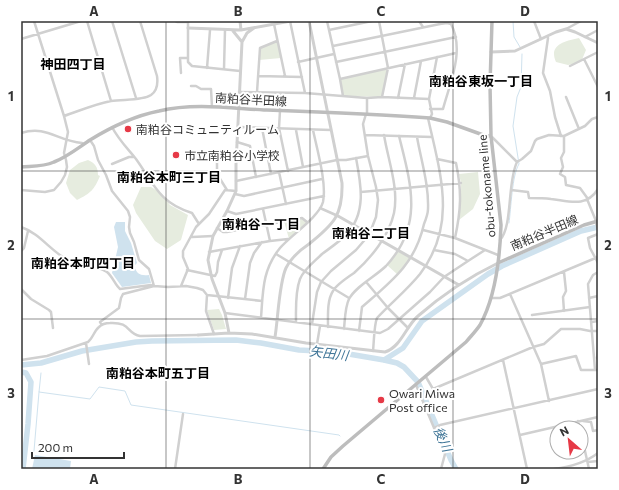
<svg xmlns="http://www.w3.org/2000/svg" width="619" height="490" font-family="Commissioner,'Noto Sans JP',sans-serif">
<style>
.green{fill:#e6ecdf}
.water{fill:#cfe2ee}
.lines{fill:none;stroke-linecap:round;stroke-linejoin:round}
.stream{stroke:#cfe2ee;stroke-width:1}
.river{stroke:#cfe2ee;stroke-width:5.5}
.minor{stroke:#d0d0d0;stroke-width:2.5}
.tertiary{stroke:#d0d0d0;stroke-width:3}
.secondary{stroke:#bdbdbd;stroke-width:3.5}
.grid{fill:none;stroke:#333;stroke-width:1;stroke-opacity:0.55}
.poi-dot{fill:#e63946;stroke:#fff;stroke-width:1.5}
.labels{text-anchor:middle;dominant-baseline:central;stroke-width:4;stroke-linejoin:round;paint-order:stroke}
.street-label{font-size:12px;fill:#333;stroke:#fff}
.poi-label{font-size:12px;fill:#333;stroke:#fff;text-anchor:start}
.neighbourhood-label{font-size:13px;font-weight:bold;fill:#000;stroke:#fff}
.water-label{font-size:13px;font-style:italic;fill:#3f7597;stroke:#fff}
.neatline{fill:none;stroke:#333;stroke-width:1.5}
.grid-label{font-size:13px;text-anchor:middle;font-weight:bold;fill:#333}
</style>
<rect width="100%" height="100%" fill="#fff"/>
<path class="green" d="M579,38L586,50L581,62L568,65L556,62C548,44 566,41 579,38Z
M277,41L281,58L259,60L260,48Z
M388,68L382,97L343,96L340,79Z
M88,160C95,163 98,167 98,175L100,176C94,190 91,193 77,200L70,193L66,183L70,170L79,163Z
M478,172L480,194L473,209L459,220L461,183L459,174Z
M141,187H151L161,193L170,205L188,215L181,240L167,249L155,241L136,213L133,205Z
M302,218L307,222L289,239L284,221Z
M398,251L411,259L398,275L387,265Z
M219,309L222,315L226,329L214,330L207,310Z"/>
<path class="water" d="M116,222H125V231L131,243L137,263L134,266C137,274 140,276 149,275L151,283L122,287L112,273L118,247L114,227Z
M35,455L71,461L70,469H32Z"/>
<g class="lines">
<path class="stream" d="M513,21L514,37L520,47
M509,223C511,209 512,175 519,164L513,126L517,97L521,87L522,54
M41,373L39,392L90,399L99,387L125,391L131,405L339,435L340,436
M34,451L39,392"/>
<path class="river" d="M384,360L403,348L422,321L488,274L502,266L581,231L598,227
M21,365L41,363L82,351L136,342L152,341L236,340L261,343L299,350L337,352L384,360L397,363L404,367L418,382L451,460L456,469
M21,372L26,373L31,382L28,424L23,469"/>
<path class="minor" d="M87,21L111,101
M112,21L136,98
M175,21L177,22H188
M188,21V62L192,66L240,71
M290,21L305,93
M327,21L340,79L343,96
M379,21L388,68L382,97
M419,21L423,27
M534,21L541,39
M274,24L285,76
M566,29L581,21
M329,30L372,21
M585,37L598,30
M548,38L543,73L550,91L555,117L561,136
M21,39L81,21
M333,46L440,24L447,23L451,24C465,50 450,83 443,109H430
M584,59L598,87
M298,62L334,54
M336,62L456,37
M570,66L598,52
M207,68L210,30
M224,69L225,30
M181,73L180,58H188
M258,76L302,77
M340,79L456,53
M191,86H196L201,89H211L212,107
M239,92L305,93L367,98L382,97L429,99L432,114L430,118
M257,92L260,48L277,41
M281,93L279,128L288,171
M566,97L579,129
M367,98V114
M398,98L405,64
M414,98L421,61
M429,99L437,57
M64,116C79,111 95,104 111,101C123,99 142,101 151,95C158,90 158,83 157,76L140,21
M112,127C118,139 128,149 136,159C154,184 159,203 192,213L199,224
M238,127L331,130
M262,128L271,174
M296,130L303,167
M21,133C47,125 57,141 82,143L83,144
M365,135L432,137
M564,136V152L561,158L563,167L560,174L565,177L566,185L580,188L588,199
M492,137L517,162
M90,140L94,146L98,160L106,175L112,191L128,211L130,217L129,227L130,233L134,242L139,260L149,269L154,286
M237,142L250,146L256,177
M217,151V174L227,190
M437,159L456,163C462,192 461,210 455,238
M112,164L129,157H134
M279,172L286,204
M236,181L337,160H346L368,156
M21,190L45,192L54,190L61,182L65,175L67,167L66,160L64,153L68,132L64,116L34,21
M511,190L528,192L529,198C536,198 544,198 551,199C569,201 586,208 598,189
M361,192L461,183
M235,194L244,196L322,179
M587,199L596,221
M320,208L338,216
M263,209L270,241
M227,211L236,214L324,196
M21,227C39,233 50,250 66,259C79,265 95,264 107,272C113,277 115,285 120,289L151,285L153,286
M217,228L223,232H227L302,218L307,222
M423,230L455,238L498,255
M598,234L588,238L590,248L598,263
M192,237L213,236
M500,240C513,226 507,182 517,162L522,159L531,151L535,141L537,139L549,135L564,136L585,126L592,119L598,117
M434,250L455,254L468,261L485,250
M21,251L24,248L28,231
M209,252L270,241L288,239
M276,254L349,298
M187,270L215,276L217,272L218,262L222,250
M564,272L566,291L563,297L564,311
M367,283L388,308L408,328
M181,286L188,269L183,257V251L196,227L209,214L225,190L236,191
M21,289L31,299L49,310L51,312L53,328
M510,294L541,364L549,401
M207,295L206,311L214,334
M228,298L232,268L240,246
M491,298H500L598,257
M589,298L598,296
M245,299L250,263L254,253L262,242
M225,313L380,333L388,329L430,292L444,277L468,261
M532,315L590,307
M261,318C263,292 262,270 280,248C290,236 319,217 323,202C327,184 317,149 313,130
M296,322C296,309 295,292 300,279C304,269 314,262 322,254C330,248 339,242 346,235C367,213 361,184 356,158
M592,322L598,321
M312,324L317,292L321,282L331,271L356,250L369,235L376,217L378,200L376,187L368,156L363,124L366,114
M102,325L100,322L119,308L121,298L123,294L154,286L168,287L186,286L197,288L203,290L207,295L262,301
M328,327C328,315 327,300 333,291C336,285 348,277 354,273C371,258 389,236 394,213C399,188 388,160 384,135
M344,329C345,319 345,307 349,299C356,286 376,276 386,266C424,225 411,184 399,136
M359,331L362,307C392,281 415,264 424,224C426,219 428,214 428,209C429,185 421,160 417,137
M86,343L89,364
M317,344L320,326
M598,350L597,358L598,360
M373,351C374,342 374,325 377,318C391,303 407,290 420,274C458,224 440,173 428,118
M21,360L47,356L88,342C93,338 94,331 99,327C102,324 106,323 110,323C131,322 126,333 140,336L198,335
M503,360L527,469
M541,364L576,356L581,370H598
M595,370L588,284L593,275L598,272
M426,377L433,389L533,347L544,344L561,329H580L590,331H598
M416,385L445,454L441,469
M578,421L580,428
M583,421L591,422L593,431L598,430
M434,428L440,425L598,389
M581,433L589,469
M520,435L598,417
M588,462L598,461
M175,469L183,414
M554,469C570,467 585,463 598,453"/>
<path class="tertiary" d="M240,21L241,30
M188,28L241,30L291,21
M233,31L242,42
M491,52L515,51L556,32L566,29L575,32L598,43
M338,216L459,285
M596,222L598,229
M229,333L225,313L212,279L208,260L213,236L227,211L236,191V164L242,42L247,33L254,28
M198,335L229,333L252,334L306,343L385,352C401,347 406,326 418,316C442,295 469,277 498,263
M275,337C278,319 279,283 286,268C291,258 300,250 309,244C334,224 343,215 342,183L309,21"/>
<path class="secondary" d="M21,167C32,166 43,167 54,162C67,157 78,148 90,140C111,127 134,116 159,111C193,103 229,108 264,110C319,112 375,114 430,118L447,122L486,136H491
M498,263L584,225L598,221
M323,469L331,457L343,446L466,342C471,336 476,331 480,325C495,298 500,256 501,225L491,136L490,85L492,21"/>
</g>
<path class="grid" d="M166,21V469M310,21V469M453,21V469M21,171H598M21,319H598"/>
<g class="poi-dot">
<circle cx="128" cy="129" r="4"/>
<circle cx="176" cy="155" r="4"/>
<circle cx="381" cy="400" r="4"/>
</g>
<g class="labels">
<g class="street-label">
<text transform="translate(251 99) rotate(3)">南粕谷半田線</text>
<text transform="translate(486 186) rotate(-95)">obu-tokoname line</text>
<text transform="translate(544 232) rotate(-23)">南粕谷半田線</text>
</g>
<g class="poi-label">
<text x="136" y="129">南粕谷コミュニティルーム</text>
<text x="184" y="155">市立南粕谷小学校</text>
<text x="389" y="393">Owari Miwa<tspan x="389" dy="14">Post office</tspan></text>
</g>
<g class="neighbourhood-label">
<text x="73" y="64">神田四丁目</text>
<text x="481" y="81">南粕谷東坂一丁目</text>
<text x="169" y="177">南粕谷本町三丁目</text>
<text x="261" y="224">南粕谷一丁目</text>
<text x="371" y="233">南粕谷二丁目</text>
<text x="83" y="263">南粕谷本町四丁目</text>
<text x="158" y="373">南粕谷本町五丁目</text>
</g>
<g class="water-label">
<text transform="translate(329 353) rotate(7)">矢田川</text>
<text transform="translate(443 439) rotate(66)">後川</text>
</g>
</g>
<rect width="619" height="490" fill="none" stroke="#ffffff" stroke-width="44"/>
<g transform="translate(569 440) rotate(332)"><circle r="19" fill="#ffffff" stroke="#adadad"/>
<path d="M0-3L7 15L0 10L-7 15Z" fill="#e63946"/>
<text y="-6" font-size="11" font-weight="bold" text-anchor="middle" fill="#333333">N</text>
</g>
<path d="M32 452v6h92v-6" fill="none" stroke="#333333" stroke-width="2"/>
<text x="38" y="452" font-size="12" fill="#333333" stroke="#ffffff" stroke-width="3" paint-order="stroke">200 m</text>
<rect x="22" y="22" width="575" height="446" class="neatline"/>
<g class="grid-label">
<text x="94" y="16">A</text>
<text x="238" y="16">B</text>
<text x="381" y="16">C</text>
<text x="525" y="16">D</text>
<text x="11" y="101">1</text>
<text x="608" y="101">1</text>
<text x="11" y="250">2</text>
<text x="608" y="250">2</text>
<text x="11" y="398">3</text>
<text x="608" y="398">3</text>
<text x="94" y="484">A</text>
<text x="238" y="484">B</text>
<text x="381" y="484">C</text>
<text x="525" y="484">D</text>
</g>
</svg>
